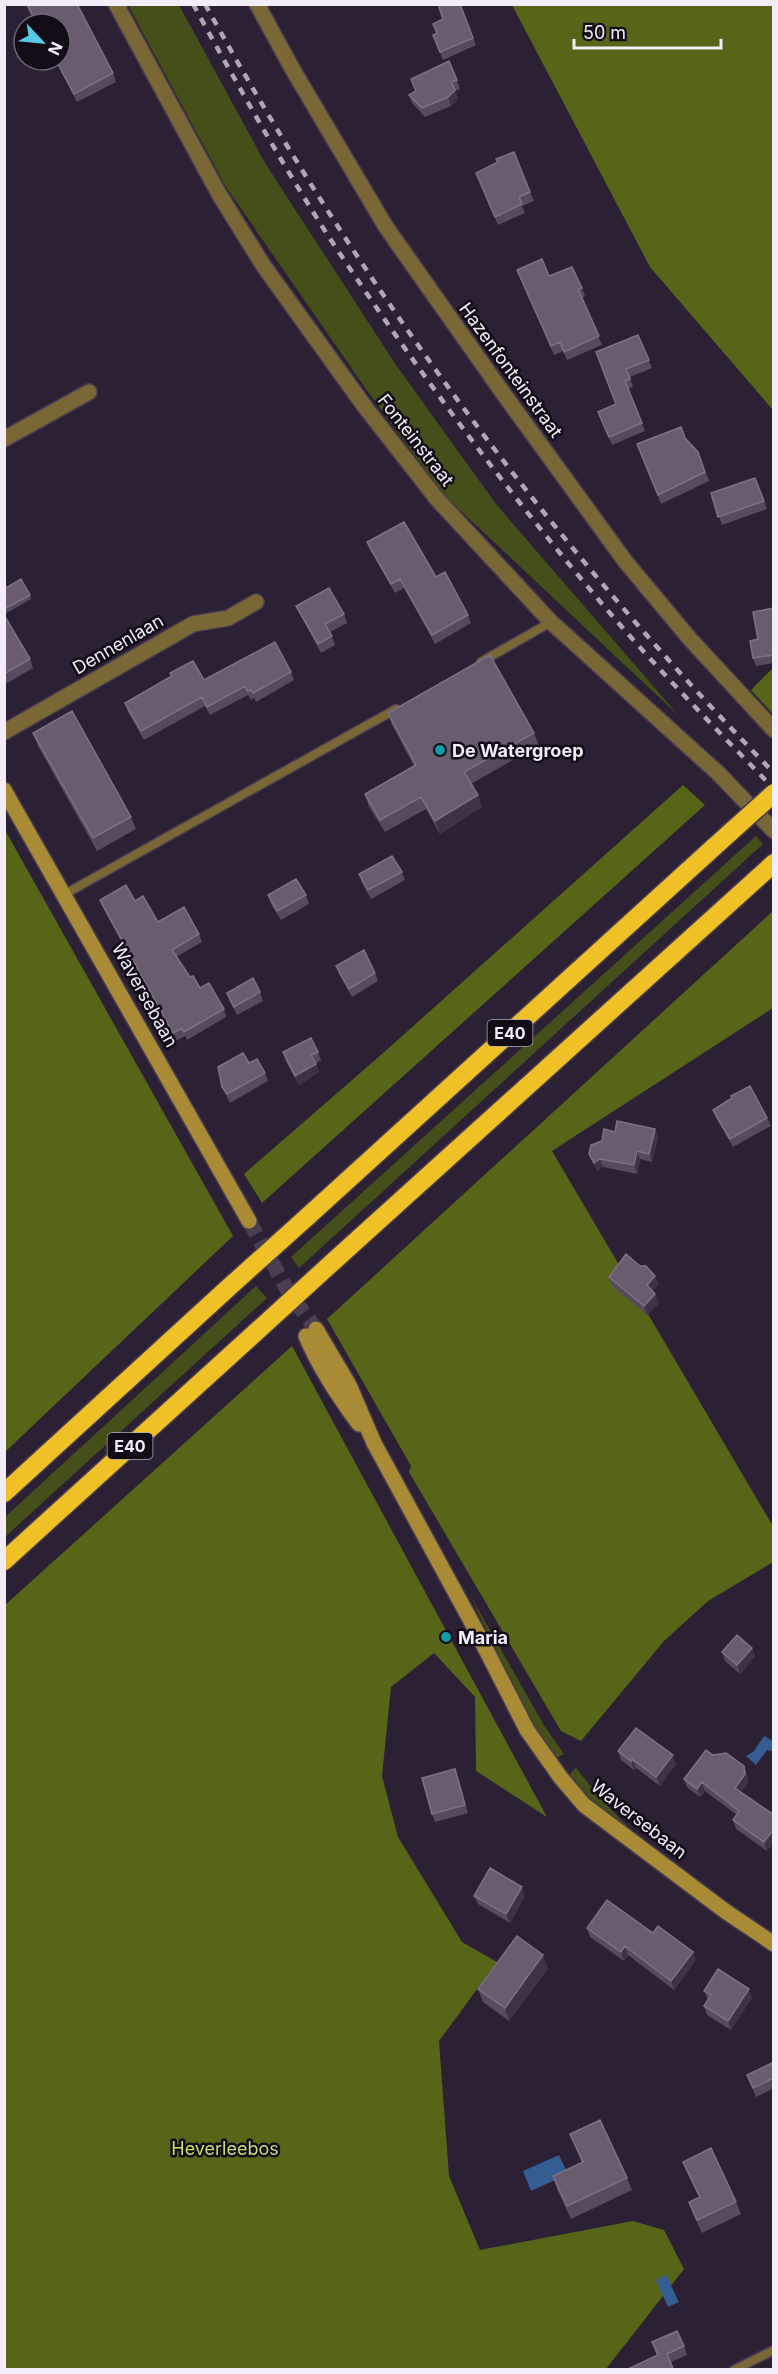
<svg xmlns="http://www.w3.org/2000/svg" width="778" height="2374" font-family="Inter,sans-serif">
<style>
.green{fill:#444f19}
.forest{fill:#566518}
.water{fill:#355c93}
.lines{fill:none;stroke-linecap:round;stroke-linejoin:round}
.secondary-tunnel{stroke:#4a3f52;stroke-width:15;stroke-dasharray:15 8;stroke-linecap:butt}
.lane-casing{stroke:#483d50;stroke-width:11}
.street-casing{stroke:#483d50;stroke-width:18}
.secondary-casing{stroke:#483d50;stroke-width:18}
.highway-casing{stroke:#483d50;stroke-width:21}
.lane{stroke:#796735;stroke-width:8}
.street{stroke:#796735;stroke-width:15}
.secondary{stroke:#a98b35;stroke-width:15}
.highway{stroke:#f0c027;stroke-width:18}
.rail{stroke:#afa6b6;stroke-width:4.5;stroke-dasharray:8 8;stroke-linecap:butt}
.highway-bridge-casing{stroke:#483d50;stroke-width:21;stroke-linecap:butt}
.highway-bridge{stroke:#f0c027;stroke-width:18}
.wall{fill:#574a5e}
.shaded-wall{fill:#3f3246}
.building{fill:#685c6e;stroke:#7d7284;stroke-width:1.5}
.culture-dot{fill:#0f9aa8;stroke:#110c15;stroke-width:2}
.labels{text-anchor:middle;dominant-baseline:central;stroke-width:5;stroke-linejoin:round;paint-order:stroke}
.shield{fill:#110c15;stroke:#afa9b5;stroke-width:1.5}
.shield-label{font-size:16px;font-weight:bold;fill:#f3ecf9}
.street-label{font-size:18px;fill:#f3ecf9;stroke:#110c15}
.poi-label{font-size:18px;font-weight:bold;fill:#f3ecf9;stroke:#110c15;text-anchor:start}
.park-label{font-size:18px;fill:#c6de78;stroke:#110c15}
</style>
<rect width="100%" height="100%" fill="#2c2034"/>
<path class="green" d="M128,5H179L265,163L396,365L496,504L679,716L445,496L368,392L226,187Z
M756,836L763,844L299,1268L291,1257Z
M256,1286L267,1298L5,1537V1517Z
M470,1595L545,1727L564,1754L554,1759L523,1709Z
M576,1768L601,1799L638,1837L588,1797L568,1776Z"/>
<path class="forest" d="M512,5H773V410L650,267Z
M773,668V714L751,690Z
M683,785L705,805L262,1203L244,1174L382,1054Z
M5,830L233,1236L5,1452H4Z
M773,911V1008L552,1151L774,1528L773,1562L708,1601L664,1641L581,1741L561,1731L409,1472L411,1466L327,1319Z
M292,1346L547,1817L476,1771L475,1697L434,1653L391,1687L382,1776L398,1837L462,1942L497,1962L439,2041L449,2176L480,2250L633,2221L664,2230L684,2269L606,2369H5L4,1606Z"/>
<path class="water" d="M764,1736L773,1741V1751L767,1750L756,1765L746,1756L754,1751Z
M559,2155L568,2174L531,2191L523,2171Z
M666,2275L679,2302L668,2307L656,2280Z"/>
<g class="lines">
<path class="secondary-tunnel" d="M249,1221L289,1293L316,1329"/>
<g class="lane-casing">
<path id="lane" d="M481,662L551,622
M65,894L396,709
M734,2370L774,2350"/>
</g>
<g class="street-casing">
<path id="street" d="M116,4L219,194L263,265L365,407L437,499L551,622L718,773L774,831
M257,4L293,70L386,227L503,393L625,561L690,639L774,730
M4,439L89,392
M4,732L193,624L228,618L256,602"/>
</g>
<g class="secondary-casing">
<path id="secondary" d="M4,790L249,1221
M316,1329L349,1385L374,1443L478,1634L527,1730L561,1778L584,1805L725,1911L774,1944
M306,1336C320,1369 338,1396 359,1424"/>
</g>
<g class="highway-casing">
<path id="highway" d="M306,1218L714,847
M335,1260L774,863
M4,1493L227,1289
M4,1561L256,1332"/>
</g>
<use href="#lane" class="lane"/>
<use href="#street" class="street"/>
<use href="#secondary" class="secondary"/>
<use href="#highway" class="highway"/>
<path class="rail" d="M193,4C236,82 279,159 327,234C413,365 507,492 609,612C661,673 718,731 774,789
M205,4C360,286 549,542 774,773"/>
<g class="highway-bridge-casing">
<path id="highway-bridge" d="M714,847L774,793
M227,1289L306,1218
M256,1332L335,1260"/>
</g>
<use href="#highway-bridge" class="highway-bridge"/>
</g>
<path class="wall" d="M25,4H77L113,73L116,82L77,102L55,60H60V24H36Z
M460,4L476,45L443,60L433,35L437,33L433,24L443,19Z
M411,79L457,80L460,89L455,91L458,99L451,106L425,117L412,103L409,95L416,92Z
M476,173L530,192L534,201L522,206L525,213L498,225Z
M517,270L549,276L582,288L585,296L582,298L602,345L567,360L563,351L554,355Z
M596,352L649,360L652,368L630,377L633,387L628,389L645,431L612,445L598,412L616,404Z
M685,438L698,452L709,481L661,504L637,444Z
M755,478L767,509L722,525L711,493Z
M367,542L436,577L468,615L471,623L435,644L404,588L395,593L370,550Z
M4,589L30,595L31,599L5,614Z
M296,606L344,614L347,623L330,632L335,645L321,653L300,614Z
M774,608V663L756,666L753,658L758,639Z
M4,615L30,659L33,668L4,685Z
M291,672L294,680L256,702L254,698L251,700L248,695L210,715L205,706L144,740L128,712L125,703L171,676L170,673L204,680Z
M388,713L534,733L539,745L471,784L478,795L482,807L440,834L426,809L385,832L369,807L365,794L414,766L392,725Z
M33,733L131,817L136,829L97,851L38,746Z
M402,872L405,880L371,899L362,883L359,874Z
M268,895H306L309,904L281,920L271,904Z
M100,900L135,901L158,922L199,934L202,942L176,957L190,977L200,988L224,1009L226,1017L187,1040L185,1036L176,1041L103,908Z
M336,966L375,973L378,981L352,997L339,974Z
M260,992L263,1001L237,1015L230,1002L227,993Z
M283,1052H318L321,1060L316,1063L319,1072L299,1085L286,1061Z
M249,1063L265,1073L268,1081L230,1103L222,1087Z
M731,1096L767,1118L771,1126L733,1147L716,1118L713,1110L732,1099Z
M655,1129L658,1138L652,1162L640,1159L637,1174L603,1167L597,1171L589,1154L602,1141L615,1132Z
M609,1277L659,1284L652,1291L655,1294L659,1303L647,1315L612,1286Z
M722,1652L755,1656L740,1674L725,1661Z
M618,1751L676,1764L660,1786L636,1768L634,1770L621,1760Z
M713,1755L747,1775L748,1783L741,1792L774,1815V1842L767,1851L736,1829L733,1820L737,1815L705,1791L700,1797L687,1787L684,1779Z
M455,1769L468,1813L435,1822L432,1814Z
M474,1896H525L510,1923L478,1904Z
M587,1928L696,1960L674,1990L628,1955L624,1961L590,1937Z
M548,1968L509,2021L483,2002L478,1989Z
M704,1991L752,1998L731,2030L707,2015L704,2006L708,2000Z
M774,2062V2088L756,2097L747,2075Z
M570,2134L627,2178L632,2190L571,2219L557,2189L553,2176L582,2163Z
M683,2162L736,2202L741,2214L702,2233L693,2214L689,2202L699,2197L688,2174Z
M652,2342L684,2346L687,2355L671,2362L674,2370H626L657,2355Z"/>
<path class="shaded-wall" d="M455,90L458,99L451,106L448,97Z
M478,795L482,807L440,834L435,821Z
M316,1064L319,1072L299,1085L295,1076Z
M655,1129L658,1138L652,1162L649,1154Z
M637,1151L640,1159L637,1174L634,1165Z
M600,1159L603,1167L597,1171L594,1163Z
M655,1276L659,1284L650,1293L647,1285Z
M655,1294L659,1303L647,1315L644,1306Z
M752,1648L755,1656L740,1674L737,1665Z
M673,1755L676,1764L660,1786L656,1777Z
M632,1759L636,1768L634,1770L631,1761Z
M744,1766L747,1775L748,1783L738,1796L735,1788Z
M455,1769L459,1778L468,1813L465,1805Z
M702,1782L705,1791L700,1797L697,1789Z
M774,1829V1842L767,1851L764,1842Z
M522,1887L525,1896L510,1923L506,1914Z
M625,1946L628,1955L624,1961L621,1952Z
M693,1952L696,1960L674,1990L671,1981Z
M543,1955L548,1968L509,2021L505,2008Z
M749,1989L752,1998L731,2030L728,2021Z"/>
<path class="building" d="M27,4H77L113,73L74,94L56,60H60V24H37Z
M438,4H460L473,38L440,52L433,35L437,33L433,24L443,19Z
M449,61L457,80L451,82L455,90L448,97L422,108L409,95L416,91L411,79Z
M514,152L530,192L519,197L522,204L495,217L476,173L498,162L496,159Z
M542,259L549,276L572,267L582,288L578,289L599,336L564,352L560,342L551,346L517,270Z
M638,335L649,360L626,369L630,379L625,381L642,423L609,437L598,412L616,404L596,352Z
M681,427L685,438L698,452L705,472L658,495L637,444Z
M755,478L764,501L718,517L711,493Z
M404,522L436,577L445,572L468,615L432,635L400,579L391,584L367,542Z
M21,579L30,595L4,609V589Z
M329,588L344,614L325,624L332,636L318,644L296,606Z
M774,608V655L753,658L750,641L758,639L753,612Z
M4,615L30,659L4,674Z
M275,642L291,672L253,693L251,690L248,691L245,686L207,707L202,697L141,731L125,703L172,676L170,673L193,661L204,680Z
M490,655L534,733L464,772L478,795L435,821L421,797L380,820L365,794L416,765L388,713Z
M72,711L131,817L93,838L33,733Z
M392,856L402,872L368,890L359,874Z
M296,879L306,895L277,911L268,895Z
M126,885L135,901L143,896L158,922L184,907L199,934L172,950L190,977L193,976L200,988L209,983L224,1009L184,1032L182,1028L173,1033L100,900Z
M364,950L375,973L349,989L336,966Z
M253,978L260,992L234,1007L227,993Z
M311,1038L318,1052L311,1055L316,1064L295,1076L283,1052Z
M243,1053L249,1063L257,1059L265,1073L227,1094L222,1087L218,1067Z
M750,1086L767,1118L730,1139L713,1110L732,1098L731,1096Z
M617,1121L655,1129L649,1154L637,1151L634,1165L600,1159L594,1163L589,1154L591,1145L602,1141L604,1129L615,1132Z
M626,1254L640,1266H646L655,1276L647,1285L655,1294L644,1306L609,1277Z
M737,1635L752,1648L737,1665L722,1652Z
M636,1728L673,1755L656,1777L632,1759L631,1761L618,1751Z
M706,1750L713,1755L726,1753L744,1766L745,1774L735,1788L774,1815V1829L764,1842L733,1820L739,1811L702,1782L697,1789L684,1779Z
M455,1769L465,1805L432,1814L422,1778Z
M490,1868L522,1887L506,1914L474,1896Z
M607,1900L653,1933L658,1926L693,1952L671,1981L625,1946L621,1952L587,1928Z
M517,1936L543,1955L505,2008L478,1989Z
M718,1969L749,1989L728,2021L704,2006L711,1995L704,1991Z
M774,2062V2078L753,2088L747,2075Z
M600,2120L627,2178L567,2206L553,2176L583,2162L570,2134Z
M711,2148L736,2202L697,2220L689,2202L700,2197L683,2162Z
M677,2331L684,2346L667,2354L673,2369L671,2370H626L658,2355L652,2342Z"/>
<g class="culture-dot">
<circle cx="440" cy="750" r="6"/>
<circle cx="446" cy="1637" r="6"/>
</g>
<g class="labels">
<g class="shield">
<rect x="487.5" y="1020" width="45" height="26" rx="4.5"/>
<rect x="107.5" y="1433" width="45" height="26" rx="4.5"/>
</g>
<g class="shield-label">
<text x="510" y="1033">E40</text>
<text x="130" y="1446">E40</text>
</g>
<g class="street-label">
<text transform="translate(511 370) rotate(54)">Hazenfonteinstraat</text>
<text transform="translate(416 440) rotate(52)">Fonteinstraat</text>
<text transform="translate(118 644) rotate(-30)">Dennenlaan</text>
<text transform="translate(145 995) rotate(61)">Waversebaan</text>
<text transform="translate(639 1819) rotate(38)">Waversebaan</text>
</g>
<g class="poi-label">
<text x="452" y="750">De Watergroep</text>
<text x="458" y="1637">Maria</text>
</g>
<g class="park-label">
<text x="225" y="2148">Heverleebos</text>
</g>
</g>
<rect width="778" height="2374" fill="none" stroke="#f3ecf9" stroke-width="12"/>
<g transform="translate(42 42) rotate(116)"><circle r="28" fill="#110c15" stroke="#6b6670" stroke-width="1.5"/>
<path d="M0-4.5L10 22L0 15L-10 22Z" fill="#57c9e2"/>
<text y="-9" font-size="16" font-weight="bold" text-anchor="middle" fill="#f3ecf9">N</text>
</g>
<path d="M574 39v9h147v-9" fill="none" stroke="#f3ecf9" stroke-width="3"/>
<text x="583" y="39" font-size="18" fill="#f3ecf9" stroke="#110c15" stroke-width="4.5" paint-order="stroke">50 m</text>
</svg>
